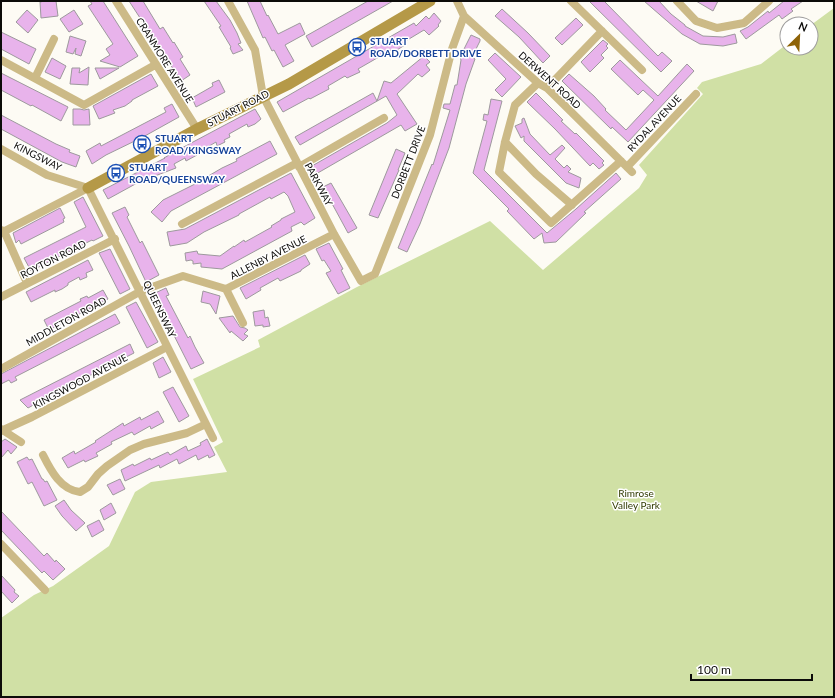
<svg xmlns="http://www.w3.org/2000/svg" width="835" height="698" font-family="Lato,sans-serif">
<style>
.green{fill:#d0e0a5}
.building{fill:#e8b3eb;stroke:#9d999d}
.lines{fill:none;stroke-linecap:round;stroke-linejoin:round}
.street{stroke:#ccba87;stroke-width:8}
.secondary{stroke:#b59947;stroke-width:11}
.labels{text-anchor:middle;dominant-baseline:central;stroke-width:3;stroke-linejoin:round;paint-order:stroke}
.transit-label{font-size:10px;font-weight:bold;fill:#164399;stroke:#fff;text-anchor:start}
.street-label{font-size:10px;fill:#0c0b09;stroke:#fff}
.park-label{font-size:10px;fill:#313b03;stroke:#fff}
</style>
<rect width="100%" height="100%" fill="#fdfbf4"/>
<path class="green" d="M834,8V697H1V618L34,595L53,586L109,546L135,492L151,482L227,472L214,447L223,442L193,379L260,347L258,340L357,287L490,221L543,270L639,188L647,175L639,165L703,94L697,88L702,82L761,64L787,44V48H811V25Z"/>
<path class="building" d="M45,1H56L58,16L41,18L40,2Z
M90,1H103L138,56L120,67L100,61L110,55L106,49L113,44L88,6L92,4Z
M129,1H143L160,29L163,27L173,43L174,42L183,57L180,59L190,75L181,81Z
M204,1H216L230,20L237,33L241,43L238,44L243,50L233,54L230,48L231,47L219,27L221,26Z
M247,1H260L267,16L268,15L278,34L300,23L305,34L285,45L294,61L283,67L274,50L272,51L265,37L263,38Z
M368,1H393L312,47L306,36Z
M589,1H604L658,56L662,52L672,61L661,72Z
M644,1H659L671,14L685,25V26L703,36L723,37L735,34L737,43L723,46L700,44L682,34Z
M696,1H718L713,11Z
M784,1H803L791,9L793,11L782,19L779,15L746,39L740,31L748,27L768,11L769,13Z
M502,9L528,33L550,56L543,63L519,37L495,16Z
M27,10L38,20L28,33L16,22Z
M74,10L83,24L69,32L60,19Z
M434,13L441,21L438,25L439,26L429,35L424,30L404,42L405,45L392,53L391,50L358,69L360,72L347,78L345,76L328,86L329,89L310,99L309,98L283,112L277,102L414,23L416,26L426,16L429,19Z
M576,18L583,25L562,45L555,38Z
M1,32L36,49L29,64L1,49Z
M471,35L480,39V41L472,57L475,59L466,84L449,148L420,224L407,252L398,248L432,164L433,165L450,110L443,108L444,104H450L455,85H457L461,60L460,57Z
M70,36L86,41L81,56L75,54L76,48L73,54L66,52Z
M603,40L608,44L606,46L608,48L601,55L604,58L590,72L581,62Z
M495,53L521,77L502,97L495,90L506,79L488,60Z
M424,56L430,62L426,65L430,70L422,77L418,74L397,94L417,124L405,131L401,125L316,174L312,166L387,123L397,115L386,96L300,145L295,137L373,93L377,101L384,81L391,83Z
M52,58L66,66L60,79L45,72Z
M620,60L658,96L687,64L694,71L628,142L612,127L611,129L562,81L569,74L594,96L606,109L605,110L626,130L654,100L643,90L638,95L611,69Z
M89,67L88,85L70,84L72,68H80L79,73Z
M95,68H119L100,79Z
M1,73L68,107L61,121L32,105L31,106L1,90Z
M151,74L158,86L132,100V101L125,106L113,110L115,113L99,119L93,106Z
M219,80L225,92L196,107L192,98L213,86L212,83Z
M536,93L563,120L561,121L575,134L576,133L604,161L602,163L604,165L599,169L593,163L590,166L555,129L527,102Z
M491,99L502,101L484,170L547,233L576,209L616,173L621,179L584,212L586,213L556,242L544,243L542,233L534,239L507,211L509,209L473,173L487,121L483,120L484,114L488,115Z
M172,104L179,117L143,137L106,155L92,164L86,151L100,143L101,146L166,112L164,108Z
M73,109H80L84,110L89,109L90,125H73Z
M255,109L261,119L255,124L248,127L247,124L229,134L230,137L224,140L225,142L217,146L216,142L199,152V153L196,154L197,155L186,161L185,158L174,164L176,168L139,182L108,199L103,190L165,158H164L178,150Z
M1,115L56,144L70,150L69,152L80,156L76,167L62,162L1,129Z
M524,118L530,134L550,155L562,145L565,148L555,159L564,168L567,165L571,169L568,172L581,178L579,188L566,183L524,141V136L521,138L515,126L522,123V119Z
M270,141L277,154L171,211L162,222L151,212L163,200L193,185L222,168L237,161L236,159Z
M396,149L405,153L398,170H399L378,218L369,215Z
M291,173L315,218L304,225L301,222L291,227L292,231L222,269L201,267V263L193,264V261L191,260L186,261L185,253L197,251L198,254L220,256L234,246V247L244,240L245,242L272,227L271,226L281,220V219L295,212L288,196L284,192L271,199L270,197L239,214V215L204,232L187,243L170,246L167,232L185,229Z
M331,183L357,228L348,233L323,187Z
M83,197L103,236L93,241L92,240L31,271L24,258L86,227L74,202Z
M125,207L129,215L127,217L140,243L142,241L159,275L146,282L129,246L112,213Z
M60,208L65,218L63,219L64,222L21,244L19,240L16,243L13,233Z
M329,243L343,269L341,270L350,288L338,294L326,273L331,271L324,260L322,261L316,249Z
M110,249L130,289L120,294L99,253Z
M305,255L310,264L301,270V271L280,281L278,278L260,288L261,290L246,299L240,288Z
M88,260L93,270L86,273L87,277L80,280L79,277L68,283V285L62,289L55,292V290L31,302L26,292Z
M166,288L169,295L166,296L188,338L190,336L195,347L204,363L191,369L153,294Z
M103,290L108,299L49,330L44,320L81,301L80,299L87,296L88,298Z
M203,291L220,296L216,314L210,304L201,302Z
M136,302L158,342L147,348L126,307Z
M264,310L265,318L268,317L270,326L263,327V325L255,326L253,312Z
M115,314L120,323L15,377L17,380L11,383L9,380L1,384V374Z
M233,316L240,327L245,328L248,330L244,334L248,336L243,341L231,331L230,333L219,318Z
M130,344L134,353L46,398L28,408L20,400Z
M163,357L171,372L159,378L153,363Z
M173,387L189,416L179,422L163,392Z
M158,411L164,422L151,429L150,426L134,435L132,432L111,442L112,444L96,453L98,456L85,462L84,460L68,468L62,458L74,451L75,454L96,442L95,441L123,423L124,426L140,417L141,420Z
M5,439L17,447L11,454L8,450L1,458V442Z
M207,439L215,455L209,458L208,455L198,460L196,455L179,464L177,459L160,468L159,465L125,481L121,470L133,464L134,466L150,458L151,460L168,452L170,455L186,446L188,451L201,445L200,443Z
M27,457L29,460L32,459L42,479H43L45,482L47,481L57,500L44,506L32,482L28,484L17,462Z
M120,479L125,489L113,495L107,485Z
M64,500L71,510L85,523L76,531L62,516L55,506Z
M111,503L116,513L104,520L100,510Z
M1,511L44,556L47,553L55,562L56,560L65,569L53,580L44,571L42,573L1,530Z
M99,520L104,530L92,537L87,526Z
M1,575L15,590L14,592L19,596L12,603L1,591Z"/>
<g class="lines">
<path class="street" d="M116,1L197,129
M228,1L255,50L263,96L334,234L361,281L375,274L430,135L452,49L464,16
M457,1L464,16L538,83L547,88L632,172
M571,1L642,70
M677,1L696,21L717,28L744,23L769,1
M1,60L84,105L155,65
M35,78L54,39
M538,83L515,105L505,142L499,172L551,223L621,161
M547,88L602,31
M505,142L536,174L572,205
M1,149L47,175L88,188
M299,167L384,118
M627,167L696,94
M88,188L213,438
M182,224L297,163
M1,230L4,231L27,283
M1,233L88,188
M226,289L243,323
M1,297L115,239
M1,369L141,291L183,276L226,289L334,234
M1,429L21,442
M1,431L32,417L167,347
M43,455C51,471 61,490 80,492L88,487L98,474L107,466L130,450L144,444L187,433L206,424
M1,544L45,590"/>
<path class="secondary" d="M88,188L197,129L289,84L430,1"/>
</g>
<defs>
<g id="bus-ring" transform="scale(0.9)"><circle r="9.5" fill="#fff" stroke="#1a4fb4" stroke-width="1.5"/><path d="M-5-6H5V4H4V6H2V4H-2V6H-4V4H-5ZM-3.5-4V0h7V-4ZM-3.5 1.2v1.5H-2V1.2ZM2 1.2v1.5H3.5V1.2Z" fill="#1a4fb4"/></g>
</defs>
<g fill-rule="evenodd">
<use href="#bus-ring" x="357" y="47"/>
<use href="#bus-ring" x="142" y="144"/>
<use href="#bus-ring" x="116" y="173"/>
</g>
<g class="labels">
<g class="transit-label">
<text x="370" y="41">STUART<tspan x="370" dy="12">ROAD/DORBETT DRIVE</tspan></text>
<text x="155" y="138">STUART<tspan x="155" dy="12">ROAD/KINGSWAY</tspan></text>
<text x="129" y="167">STUART<tspan x="129" dy="12">ROAD/QUEENSWAY</tspan></text>
</g>
<g class="street-label">
<text transform="translate(165 60) rotate(58)">CRANMORE AVENUE</text>
<text transform="translate(550 80) rotate(42)">DERWENT ROAD</text>
<text transform="translate(238 108) rotate(-27)">STUART ROAD</text>
<text transform="translate(654 123) rotate(-47)">RYDAL AVENUE</text>
<text transform="translate(38 156) rotate(27)">KINGSWAY</text>
<text transform="translate(408 162) rotate(-69)">DORBETT DRIVE</text>
<text transform="translate(319 184) rotate(62)">PARKWAY</text>
<text transform="translate(268 257) rotate(-27)">ALLENBY AVENUE</text>
<text transform="translate(53 259) rotate(-27)">ROYTON ROAD</text>
<text transform="translate(160 309) rotate(64)">QUEENSWAY</text>
<text transform="translate(66 321) rotate(-29)">MIDDLETON ROAD</text>
<text transform="translate(80 381) rotate(-28)">KINGSWOOD AVENUE</text>
</g>
<g class="park-label">
<text x="636" y="493">Rimrose<tspan x="636" dy="12">Valley Park</tspan></text>
</g>
</g>
<rect width="835" height="698" fill="none" stroke="#0c0b09" stroke-width="4"/>
<g transform="translate(799 36) rotate(24)"><circle r="19" fill="#ffffff" stroke="#9e9d9d"/>
<path d="M0-3L7 15L0 10L-7 15Z" fill="#8e6308"/>
<text y="-6" font-size="11" font-weight="bold" text-anchor="middle" fill="#0c0b09">N</text>
</g>
<path d="M691 674v6h121v-6" fill="none" stroke="#0c0b09" stroke-width="2"/>
<text x="697" y="674" font-size="12" fill="#0c0b09" stroke="#ffffff" stroke-width="3" paint-order="stroke">100 m</text>
</svg>
